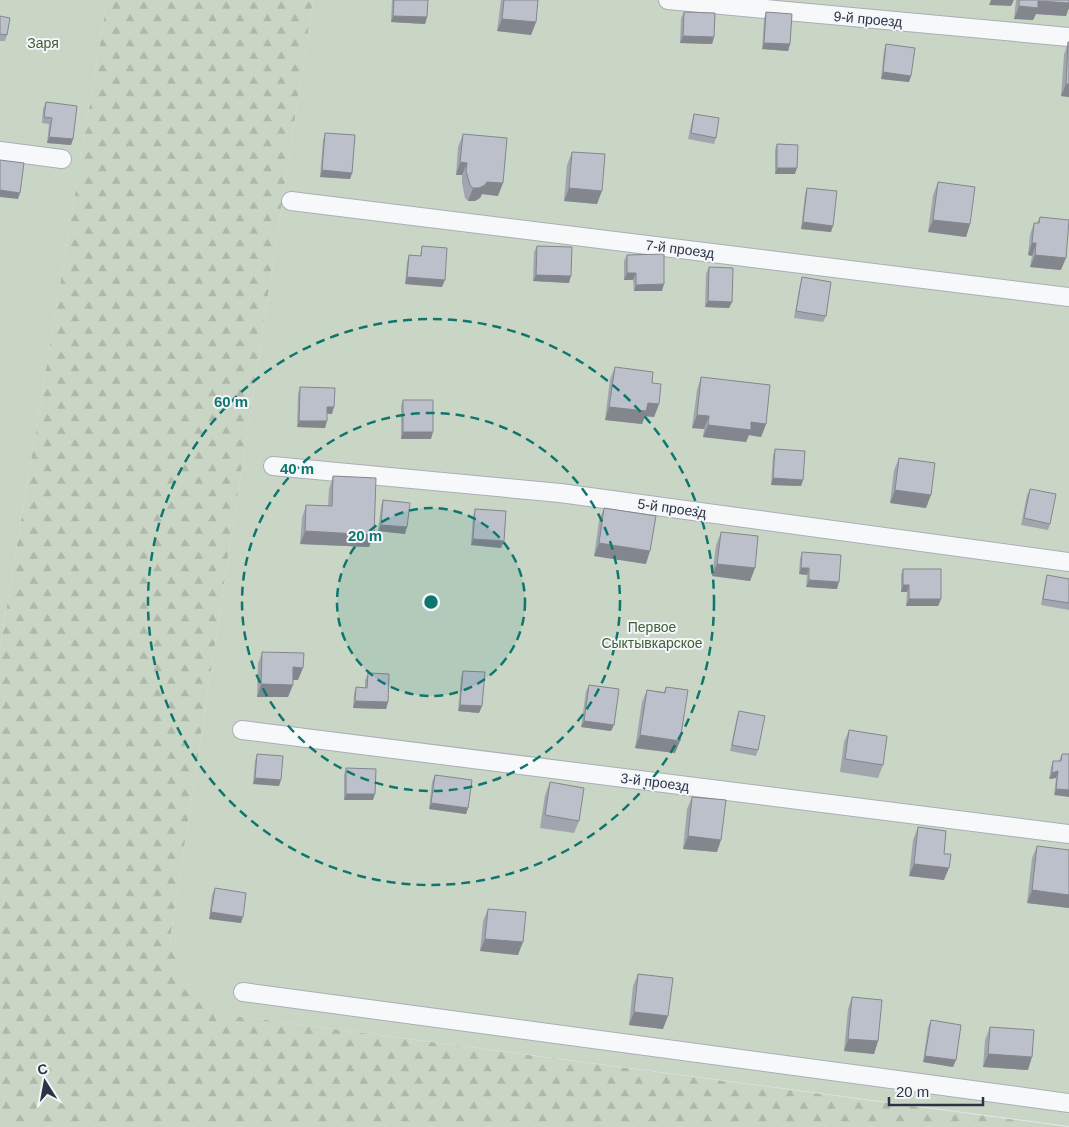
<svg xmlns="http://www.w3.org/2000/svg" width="1069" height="1127" font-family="Arial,sans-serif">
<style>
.forest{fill:url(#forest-firs)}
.garden{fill:#c9d6c5}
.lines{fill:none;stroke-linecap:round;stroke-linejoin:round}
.service-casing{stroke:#a9aeb7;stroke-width:20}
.service{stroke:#f7f8fa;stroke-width:18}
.wall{fill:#a1a5ae}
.shaded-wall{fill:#83868d}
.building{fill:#bbc0ca;stroke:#83868d}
.ring{fill:none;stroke:#0f766e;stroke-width:2.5;stroke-dasharray:9 6}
.labels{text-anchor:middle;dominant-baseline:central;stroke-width:4;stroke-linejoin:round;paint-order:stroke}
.street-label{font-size:14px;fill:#2b3445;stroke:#f4f6f9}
.park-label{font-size:14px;fill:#3f6138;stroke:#f4f6f9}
.centre{fill:#0f766e;stroke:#f4f6f9;stroke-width:2.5}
.ring-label{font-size:15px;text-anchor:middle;font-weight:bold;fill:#0f766e;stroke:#f4f6f9;stroke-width:4;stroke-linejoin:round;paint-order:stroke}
</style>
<defs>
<pattern id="forest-firs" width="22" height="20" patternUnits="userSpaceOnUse" patternTransform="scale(1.25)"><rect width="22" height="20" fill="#c9d6c5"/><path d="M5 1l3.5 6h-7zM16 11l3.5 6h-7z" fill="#adb8ab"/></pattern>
</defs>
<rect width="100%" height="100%" fill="#e4e7ec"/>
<path class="forest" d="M107,0H313L170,940L183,978L207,1012L1069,1127H0V647Z"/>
<path class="garden" d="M0,0H107L0,647Z
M313,0H1069V1126L206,1012L183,978L170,940Z"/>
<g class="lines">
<g class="service-casing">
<path id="service" d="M668,0L1069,37
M0,151L62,159
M291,201L1069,297
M273,466L560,493L1069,562
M242,730L1069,834
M243,992L1069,1103"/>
</g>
<use href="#service" class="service"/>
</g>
<path class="wall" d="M392,0H428L427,17L425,24L391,22Z
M501,0H538L536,22L531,35L497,31Z
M1016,0H1069L1066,16L1036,14L1033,20L1014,19Z
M684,12L714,37L712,44L680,43L681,18Z
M766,12L790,44L788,51L762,49L764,19Z
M0,16L7,35L5,41H0Z
M1068,42H1069V97L1061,96L1064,55Z
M886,44L911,76L909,82L881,79L884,50Z
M46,102L73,139L71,145L47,143L49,124L42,123L43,109Z
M694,114L716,138L714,144L688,139L692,121Z
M325,133L352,173L350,179L320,177L323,140Z
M463,134L498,196L482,194L480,198L475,201H468L465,198L462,183V175H456L458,147Z
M777,144L795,174H775V150Z
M572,152L597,204L564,201L567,165Z
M938,182L970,224L966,237L928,232L933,195Z
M807,188L831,232L801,229L805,194Z
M1040,217L1061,270L1030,267L1032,256L1028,255L1030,235L1034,223H1037Z
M422,246L442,287L405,284L407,262L409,255L420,256Z
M537,246L569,283L533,281L534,252Z
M627,255L662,291H634L633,280H624V261Z
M709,267L732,302L729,308L705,307L706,274Z
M802,277L826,316L823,322L794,318L800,284Z
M615,367L652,383L659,404L654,417L645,416L642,424L605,420L610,379Z
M701,377L766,424L761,437L749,435L746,442L703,437L704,429L692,428L697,390Z
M300,387L332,414H327L325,428L297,427L298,394Z
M403,400L431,439H401V406Z
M775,449L803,480L801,486L771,485L773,455Z
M899,458L926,508L890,503L894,470Z
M333,476L369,547L300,544L302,518L306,505L328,506L329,489Z
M1030,489L1050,524L1048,530L1021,525L1027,495Z
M383,500L405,534L378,531L381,506Z
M604,508L646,564L594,556L599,521Z
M475,509L501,548L471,545L473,516Z
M721,532L755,568L750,581L712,576L716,545Z
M802,552L837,589L806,587L807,575L799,574L800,559Z
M903,569L941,599L938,606H906L907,592H901V575Z
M1047,575L1069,579V610L1041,605L1045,582Z
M262,652L298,680H293L288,697H257L258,664Z
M463,671L482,706L479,713L458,711L461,677Z
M368,673L388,702L386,709L353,708L354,694L356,687L365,688V680Z
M589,685L611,731L581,727L586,691Z
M666,687L675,753L635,748L642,702L647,690L664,692Z
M739,711L758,750L756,756L730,751L737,717Z
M849,730L883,765L878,778L840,772L844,742Z
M257,754L279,786L253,784L255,761Z
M1062,754H1069L1054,795L1056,778L1049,779L1051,767L1053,761H1059Z
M346,768L373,800H344V775Z
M435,775L468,808L466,814L429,809L432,782Z
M550,782L579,821L574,833L540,828L545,795Z
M692,797L717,852L683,849L687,809Z
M918,827L944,854V880L909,876L913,840Z
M1037,846L1069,850V908L1027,903L1032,858Z
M215,888L241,923L209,919L212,895Z
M488,909L518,955L480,951L483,921Z
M638,974L663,1029L629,1025L633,986Z
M852,997L878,1041L874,1054L844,1051L848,1009Z
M931,1020L953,1067L923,1062L928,1027Z
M990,1027L1028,1070L983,1067L985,1040Z"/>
<path class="shaded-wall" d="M991,0H1014L1011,6L989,5Z
M1038,1L1069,3V8L1066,16L1036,14L1033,20L1014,19L1019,6Z
M393,16L427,17L425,24L391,22Z
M502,19L536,22L531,35L497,31Z
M683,36L714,37L712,44L680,43Z
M764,43L790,44L788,51L762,49Z
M883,72L911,76L909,82L881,79Z
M1066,84H1069V97L1061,96Z
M49,137L73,139L71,145L47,143Z
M460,162L467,163L462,175H456Z
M777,168H797L795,174H775Z
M322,170L352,173L350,179L320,177Z
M487,182L503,183L498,196L482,194L480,198L475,201H468L473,188Z
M569,188L602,191L597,204L564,201Z
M0,190L20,193L18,199L0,197Z
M933,220L970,224L966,237L928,232Z
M803,222L833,226L831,232L801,229Z
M1032,243H1036L1032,256L1028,255Z
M1035,255L1066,258L1061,270L1030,267Z
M627,273H636L633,280H624Z
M536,275L571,276L569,283L533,281Z
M407,277L445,280L442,287L405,284Z
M664,284L662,291H634L636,285Z
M708,301L732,302L729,308L705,307Z
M648,403L659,404L654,417L645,416L642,424L605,420L609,407Z
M327,407H334L332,414L325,413Z
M697,415L709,416L704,429L692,428Z
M299,421H327L325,428L297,427Z
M751,422L766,424L761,437L749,435L746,442L703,437L708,425Z
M403,432H433L431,439H401Z
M773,478L803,480L801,486L771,485Z
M895,490L931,495L926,508L890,503Z
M381,525L407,527L405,534L378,531Z
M305,531L374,535L369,547L300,544Z
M473,539L504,541L501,548L471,545Z
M599,543L650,551L646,564L594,556Z
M717,564L755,568L750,581L712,576Z
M801,568H809L807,575L799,574Z
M809,580L839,582L837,589L806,587Z
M903,585H909L907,592H901Z
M909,599H941L938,606H906Z
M293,667L303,668L298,680H289Z
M261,684L293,685L288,697H257Z
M355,701L388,702L386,709L353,708Z
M460,705L482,706L479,713L458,711Z
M584,721L614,725L611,731L581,727Z
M640,735L680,741L675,753L635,748Z
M1058,771L1056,778L1049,779L1052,773Z
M255,778L281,780L279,786L253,784Z
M1056,789L1069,790V797L1054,795Z
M346,794H375L373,800H344Z
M431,803L468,808L466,814L429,809Z
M688,836L721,840L717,852L683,849Z
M914,864L949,868L944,880L909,876Z
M1032,890L1069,895V908L1027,903Z
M211,912L243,917L241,923L209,919Z
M485,939L523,942L518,955L480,951Z
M634,1012L668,1016L663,1029L629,1025Z
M848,1039L878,1041L874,1054L844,1051Z
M988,1054L1032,1057L1028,1070L983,1067Z
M925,1056L956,1060L953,1067L923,1062Z"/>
<path class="building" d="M394,0H428L427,17L393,16Z
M504,0H538L536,22L502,19Z
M1019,0H1069V3L1038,1V8L1019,6Z
M684,12L715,13L714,37L683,36Z
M766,12L792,14L790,44L764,43Z
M0,16L10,18L7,35L0,34Z
M1068,42H1069V84H1066Z
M886,44L915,48L911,76L883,72Z
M46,102L77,106L73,139L49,137L52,118L44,117Z
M694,114L719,118L716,138L691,133Z
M325,133L355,135L352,173L322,170Z
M463,134L507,138L503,183L487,182L485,185L479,188H473L470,185L466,171L467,163L460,162Z
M777,144L798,145L797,168H777Z
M572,152L605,154L602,191L569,188Z
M0,160L24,163L20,193L0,190Z
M938,182L975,187L970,224L933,220Z
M807,188L837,191L833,226L803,222Z
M1040,217L1069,220L1066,258L1035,255L1036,243H1032L1034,223H1039Z
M422,246L447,248L445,280L407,277L409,255L421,256Z
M537,246L572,247L571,276L536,275Z
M664,254V284L636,285V273H627V255Z
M709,267L733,268L732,302L708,301Z
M802,277L831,282L826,316L796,311Z
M615,367L653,372L652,383L661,384L659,404L648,403L646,411L609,407Z
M701,377L770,385L766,424L751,422V430L708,425L709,416L697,415Z
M300,387L335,388L334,407H327V421H299Z
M403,400H433V432H403Z
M775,449L805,451L803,480L773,478Z
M899,458L935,463L931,495L895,490Z
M333,476L376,478L374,535L305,531L306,505L332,506Z
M1030,489L1056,494L1050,524L1024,518Z
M383,500L410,503L407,527L381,525Z
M604,508L656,516L650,551L599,543Z
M475,509L506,511L504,541L473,539Z
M721,532L758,536L755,568L717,564Z
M802,552L841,555L839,582L809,580V568H801Z
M903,569H941V599H909V585H903Z
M1047,575L1069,579V603L1043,599Z
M262,652L304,653L303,668L293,667V685L261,684Z
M463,671L485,672L482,706L460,705Z
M368,673L389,674L388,702L355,701L356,687L367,688Z
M589,685L619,689L614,725L584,721Z
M666,687L688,690L680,741L640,735L647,690L665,693Z
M739,711L765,716L758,750L732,745Z
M849,730L887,736L883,765L845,759Z
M257,754L283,756L281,780L255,778Z
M1062,754H1069V790L1056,789L1058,771L1052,773L1053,761H1061Z
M346,768L376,769L375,794H346Z
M435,775L472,780L468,808L431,803Z
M550,782L584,788L579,821L545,815Z
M692,797L726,800L721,840L688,836Z
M918,827L946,831L944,854H951L949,868L914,864Z
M1037,846L1069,850V895L1032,890Z
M215,888L246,893L243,917L211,912Z
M488,909L526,912L523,942L485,939Z
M638,974L673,978L668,1016L634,1012Z
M852,997L882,1000L878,1041L848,1039Z
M931,1020L961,1025L956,1060L925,1056Z
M990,1027L1034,1030L1032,1057L988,1054Z"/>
<circle cx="431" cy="602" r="94" fill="#0f766e" fill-opacity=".12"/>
<g class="ring">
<circle cx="431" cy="602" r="94"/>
<circle cx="431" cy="602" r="189"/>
<circle cx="431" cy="602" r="283"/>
</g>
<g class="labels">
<g class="street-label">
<text transform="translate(868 19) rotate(5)">9-й проезд</text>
<text transform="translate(680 249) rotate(7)">7-й проезд</text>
<text transform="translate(672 508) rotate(8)">5-й проезд</text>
<text transform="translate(655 782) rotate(7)">3-й проезд</text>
</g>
<g class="park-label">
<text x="43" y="43">Заря</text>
<text x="652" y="627">Первое<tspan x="652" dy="16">Сыктывкарское</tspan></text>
</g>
</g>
<circle cx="431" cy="602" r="8" class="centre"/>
<g class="ring-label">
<text x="231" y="407">60 m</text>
<text x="297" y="474">40 m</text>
<text x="365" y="541">20 m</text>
</g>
<g transform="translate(45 1082) rotate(349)" stroke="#f4f6f9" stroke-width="4" paint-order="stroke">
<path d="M0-4L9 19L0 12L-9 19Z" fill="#2b3445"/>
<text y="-8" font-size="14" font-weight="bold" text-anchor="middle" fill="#2b3445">С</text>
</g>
<path d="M889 1097v8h94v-8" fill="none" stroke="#2b3445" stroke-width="2.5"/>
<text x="896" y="1097" font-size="15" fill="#2b3445" stroke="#f4f6f9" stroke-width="4" paint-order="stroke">20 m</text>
</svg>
